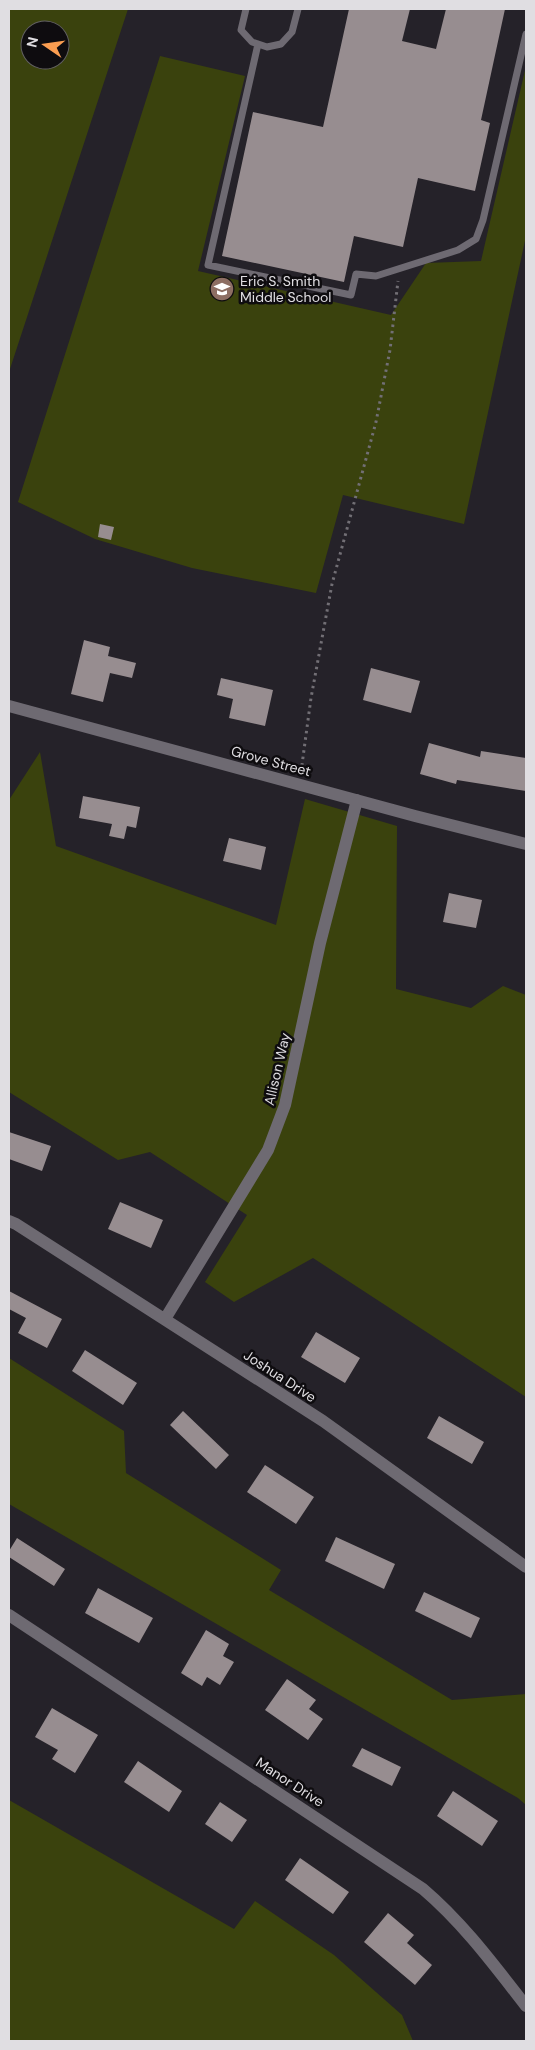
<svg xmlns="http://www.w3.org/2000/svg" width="535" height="2050" font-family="'DM Sans',sans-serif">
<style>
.green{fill:#3a420d;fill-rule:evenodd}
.building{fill:#978d90}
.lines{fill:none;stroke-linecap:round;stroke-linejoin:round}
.path{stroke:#726f75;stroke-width:3;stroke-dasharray:2.5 4;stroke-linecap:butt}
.service{stroke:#6e6a72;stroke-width:7}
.minor{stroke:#6e6a72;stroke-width:12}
.labels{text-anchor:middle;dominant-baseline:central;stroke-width:5;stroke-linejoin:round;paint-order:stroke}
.poi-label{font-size:14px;fill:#e0dee2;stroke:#0e0c0f;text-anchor:start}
.street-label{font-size:14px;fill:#e0dee2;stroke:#0e0c0f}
</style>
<rect width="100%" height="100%" fill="#252229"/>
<path class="green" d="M9,9H128L9,372ZM30,30H60V60H30Z
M160,56L245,76L198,271L391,315L426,263L481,261L526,66V236L464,524L343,495L316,593L192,568L95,539L18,502Z
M40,752L56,846L276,925L305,799L397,826L396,989L471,1008L503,986L526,995V1397L313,1258L234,1302L205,1282L247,1215L150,1152L118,1160L9,1092V800Z
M9,1358L124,1431L126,1473L281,1570L269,1590L452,1700L526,1694V1805L518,1798L9,1504Z
M9,1800L234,1929L255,1901L334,1955L402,2015L413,2041H9Z"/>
<path class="building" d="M349,9H410L402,41L436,49L446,9H505L481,120L490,123L475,191L418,178L403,247L354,236L344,282L222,256L253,112L323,127Z
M100,524L114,527L111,540L98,537Z
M84,640L110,647L108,656L136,663L132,678L110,673L103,702L71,694Z
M371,668L420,681L411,713L363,700Z
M221,678L273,690L265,726L229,718L233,699L217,695Z
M429,743L480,757L481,751L526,758V791L457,780L456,784L420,774Z
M83,796L140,807L136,828L127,826L124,839L109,836L112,824L79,818Z
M229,838L266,847L261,870L223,861Z
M449,893L482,900L476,928L443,922Z
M9,1132L51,1146L42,1171L9,1159Z
M120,1202L163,1220L151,1248L108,1229Z
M9,1291L62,1319L47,1348L18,1333L26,1318L9,1309Z
M316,1332L360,1358L345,1383L301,1357Z
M85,1350L137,1383L123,1405L72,1371Z
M183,1411L229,1455L216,1469L170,1425Z
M439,1416L484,1442L472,1464L427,1438Z
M265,1465L314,1497L296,1524L247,1492Z
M336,1537L395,1564L384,1589L325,1561Z
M17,1538L65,1569L54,1586L9,1557V1551Z
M98,1588L153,1618L139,1643L85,1613Z
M424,1592L480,1618L471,1638L415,1611Z
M206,1630L229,1644L223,1656L234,1662L220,1685L207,1677L202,1686L181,1673Z
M287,1679L316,1700L309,1709L323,1719L308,1740L265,1710Z
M52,1708L98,1735L75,1773L52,1759L58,1750L35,1737Z
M362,1748L401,1767L392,1786L352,1766Z
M138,1761L182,1791L169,1812L124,1782Z
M453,1791L498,1821L482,1846L437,1816Z
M220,1802L247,1820L232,1842L205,1824Z
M300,1858L349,1892L333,1914L285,1880Z
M388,1913L414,1935L407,1943L432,1965L415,1985L364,1942Z"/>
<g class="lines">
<path class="path" d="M301,772L311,698L332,584L376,422L390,350L398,281"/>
<path class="service" d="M246,9L241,30L252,42L267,47L281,44L292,32L298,9
M258,44L208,265L351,295L356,274L376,276L458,250L476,239L483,220L526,34"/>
<path class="minor" d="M9,706L415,816L526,844
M9,1221L16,1224L323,1421L526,1567
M165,1319L268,1150L285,1105L320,943L357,800
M9,1615L423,1889C463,1923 494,1965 526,2006"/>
</g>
<defs>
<g id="school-disc" transform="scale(1.25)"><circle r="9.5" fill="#8d6e63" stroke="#0e0c0f"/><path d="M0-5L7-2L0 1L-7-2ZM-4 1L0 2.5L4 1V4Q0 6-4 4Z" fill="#fff"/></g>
</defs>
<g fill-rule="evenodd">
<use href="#school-disc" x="222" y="289"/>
</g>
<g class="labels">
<g class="poi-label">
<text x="240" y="281">Eric S. Smith<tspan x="240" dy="16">Middle School</tspan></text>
</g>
<g class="street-label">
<text transform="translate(271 761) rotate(15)">Grove Street</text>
<text transform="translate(277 1069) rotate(-77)">Allison Way</text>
<text transform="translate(280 1376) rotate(33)">Joshua Drive</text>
<text transform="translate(290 1782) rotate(33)">Manor Drive</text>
</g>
</g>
<rect width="535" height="2050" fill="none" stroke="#e0dee2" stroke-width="20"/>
<g transform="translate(45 45) rotate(283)"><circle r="24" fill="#0e0c0f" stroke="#626063"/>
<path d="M0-4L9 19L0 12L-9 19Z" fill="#fb9e51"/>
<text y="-8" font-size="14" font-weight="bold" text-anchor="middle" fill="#e0dee2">N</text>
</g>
</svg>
